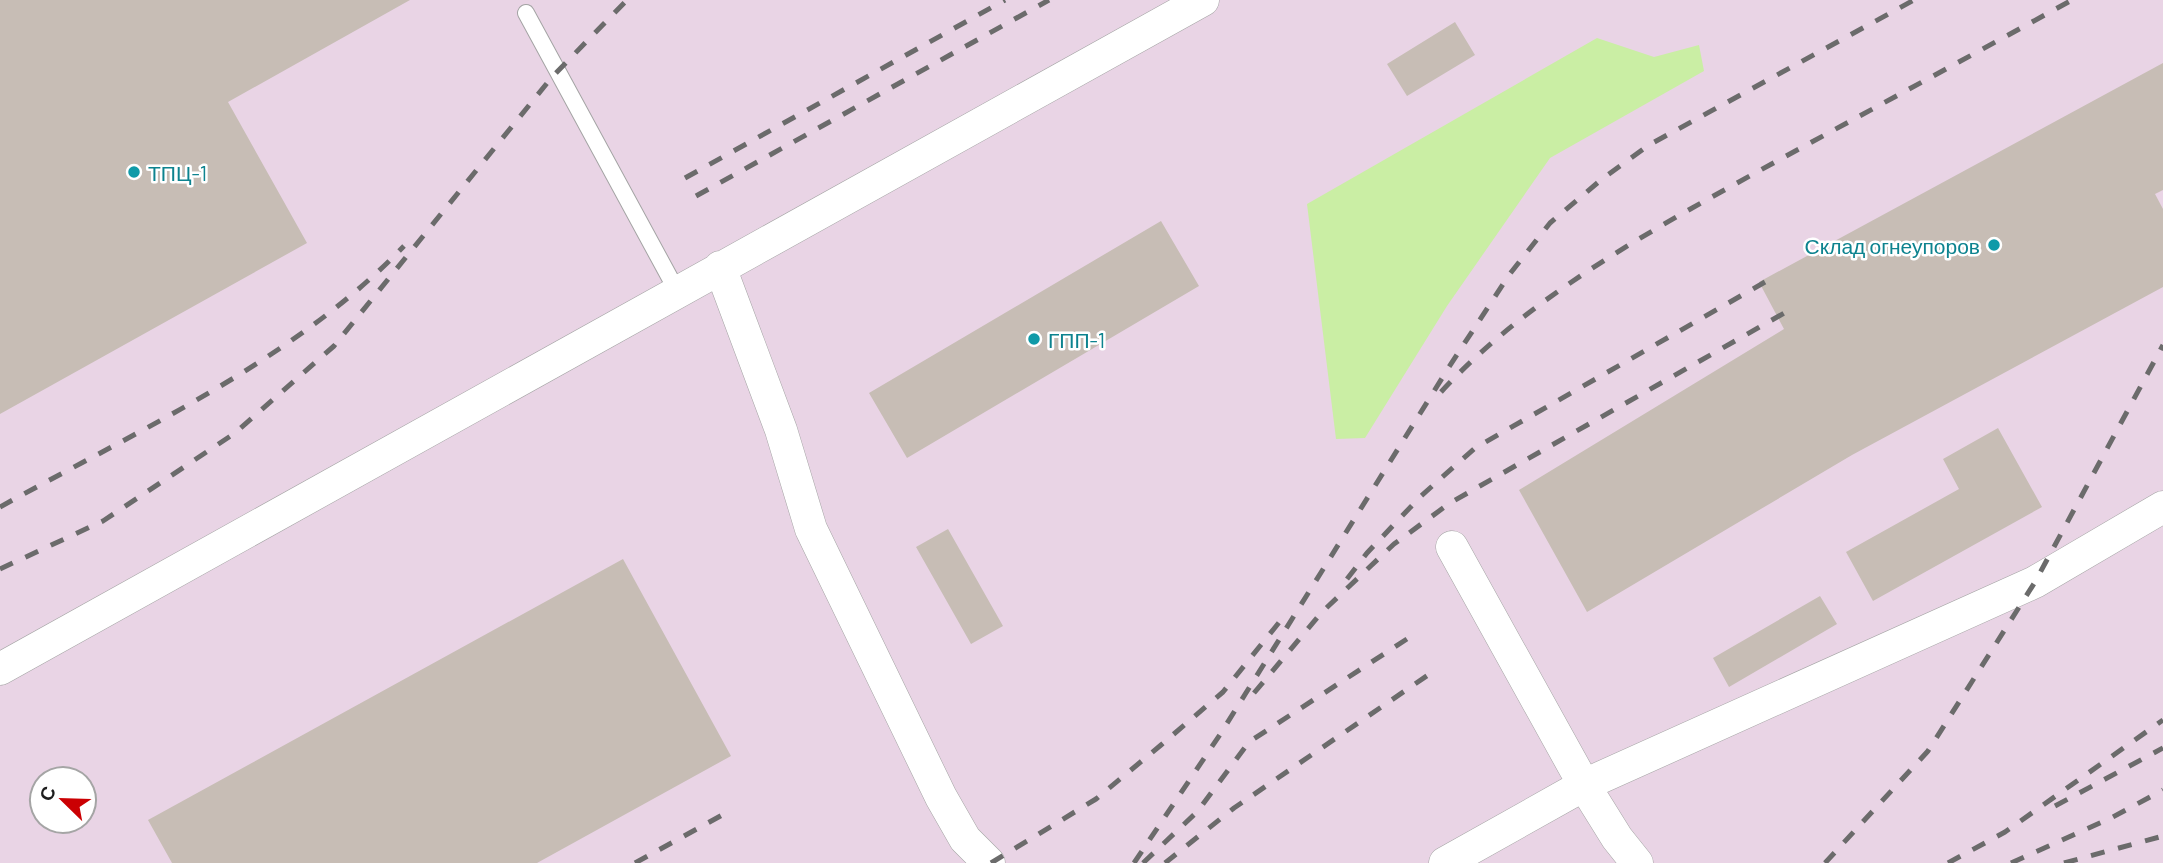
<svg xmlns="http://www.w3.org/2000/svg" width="2163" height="863" font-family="Barlow,sans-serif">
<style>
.industrial{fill:#e9d4e5;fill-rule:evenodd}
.grass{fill:#caeea4}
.building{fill:#c7bdb5}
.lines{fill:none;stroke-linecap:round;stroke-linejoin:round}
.service-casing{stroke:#a4a4a4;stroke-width:18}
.minor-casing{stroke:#a4a4a4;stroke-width:33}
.service{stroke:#fff;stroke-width:16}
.minor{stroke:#fff;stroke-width:32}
.rail{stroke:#6b6b6b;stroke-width:5;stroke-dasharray:14 14;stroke-linecap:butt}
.culture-dot{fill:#0f9aa8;stroke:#fff;stroke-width:2.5}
.labels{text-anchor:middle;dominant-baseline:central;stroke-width:5;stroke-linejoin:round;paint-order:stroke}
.culture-label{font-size:21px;fill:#0d838f;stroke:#fff;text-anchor:start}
</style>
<rect width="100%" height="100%" fill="#efebe3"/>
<path class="industrial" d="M0,0H2163V863H0ZM42,779H84V821H42Z"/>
<path class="grass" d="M1597,38L1654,57L1699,45L1704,71L1550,158L1447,306L1365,438L1336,439L1307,204Z"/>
<path class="building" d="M0,0H410L228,102L307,243L0,414Z
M1455,22L1475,55L1407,96L1387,64Z
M2163,63V190L2155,194L2163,209V287L1852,455L1587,612L1519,490L1784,329L1759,282Z
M1161,221L1199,286L907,458L869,393Z
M1998,428L2042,507L1873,601L1846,552L1959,489L1943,459Z
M948,529L1003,626L971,644L916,547Z
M623,559L731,756L537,863H172L148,820Z
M1820,596L1837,624L1729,687L1713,658Z"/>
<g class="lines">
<g class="service-casing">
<path id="service" d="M526,13L677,291"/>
</g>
<g class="minor-casing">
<path id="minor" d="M720,267L781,430L811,529L941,797L965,839L989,863
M1452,547L1584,785L1617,838L1637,863
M0,669L1203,0
M1445,863L1584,785L2035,582L2163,507"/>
</g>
<use href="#service" class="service"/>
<use href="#minor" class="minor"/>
<path class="rail" d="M685,178L1005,0
M696,196L1049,0
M1441,392C1532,293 1661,225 1777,161C1876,107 1974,54 2072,0
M0,507C137,431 295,360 404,246
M0,569L103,521L235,433L334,346L552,77L627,0
M1347,579L1367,553L1421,496L1475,448L1765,282
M1254,693L1322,612L1394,544L1450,503L1786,312
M2055,806L2163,748
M635,863L724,814
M991,863L1096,799L1161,745L1223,692L1281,620
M1134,863L1221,733L1449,367L1509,275L1550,223L1602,179L1649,145L1914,0
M1143,863L1197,812L1249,742L1410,637
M1165,863L1234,808L1428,675
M1825,863L1928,751L2035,582L2163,345
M1948,863L2005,832L2163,720
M2011,863L2111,818L2163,790
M2064,863L2163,836"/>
</g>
<g class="culture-dot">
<circle cx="134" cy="172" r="7"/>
<circle cx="1994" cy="245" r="7"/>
<circle cx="1034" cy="339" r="7"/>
</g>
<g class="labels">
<g class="culture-label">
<text x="148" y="172">ТПЦ-1</text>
<text x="1980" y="245" text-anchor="end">Склад огнеупоров</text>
<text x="1048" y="339">ГПП-1</text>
</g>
</g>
<g transform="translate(63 800) rotate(293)"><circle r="33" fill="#ffffff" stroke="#a5a5a5" stroke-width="2"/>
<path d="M0-5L12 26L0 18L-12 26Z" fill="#cb0003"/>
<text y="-10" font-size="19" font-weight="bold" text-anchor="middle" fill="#1d1d1d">С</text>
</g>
</svg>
